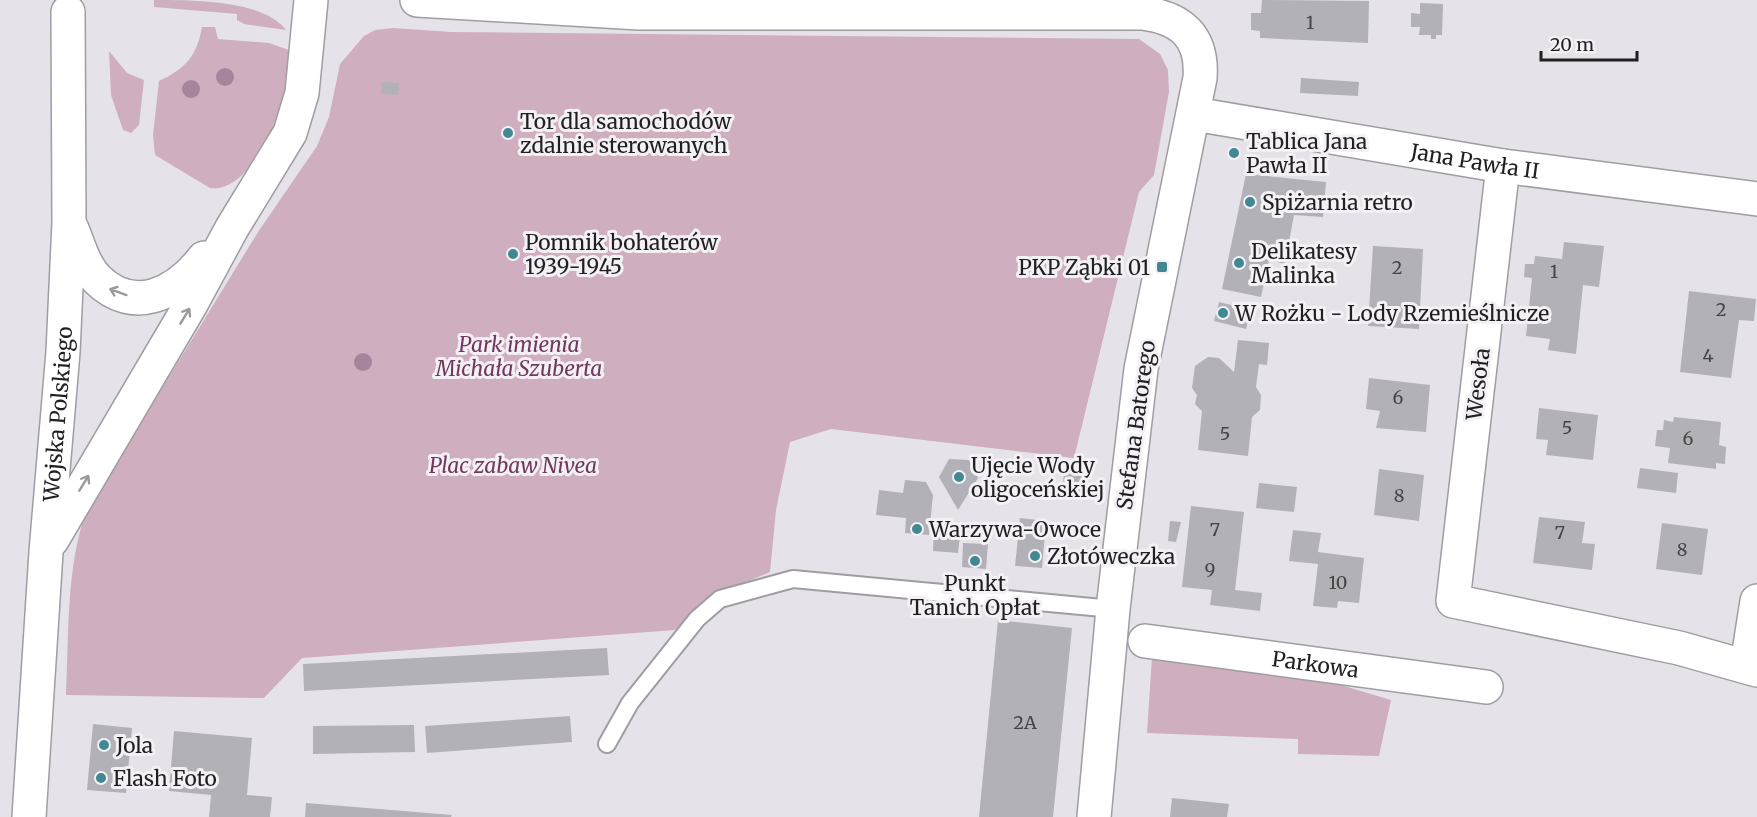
<svg xmlns="http://www.w3.org/2000/svg" width="1757" height="817" font-family="Merriweather,serif">
<style>
.green{fill:#cfaec0}
.building{fill:#b1b1b7}
.lines{fill:none;stroke-linecap:round;stroke-linejoin:round}
.service-casing{stroke:#9f9da3;stroke-width:20}
.minor-casing{stroke:#9f9da3;stroke-width:36}
.tertiary-casing{stroke:#9f9da3;stroke-width:36}
.service{stroke:#fff;stroke-width:16}
.minor{stroke:#fff;stroke-width:33}
.tertiary{stroke:#fff;stroke-width:33}
.tree{fill:#a6849b}
.oneway{stroke:#9b9a9b}
.poi-dot{fill:#418892;stroke:#f3f0f6;stroke-width:2}
.labels{text-anchor:middle;dominant-baseline:central;stroke-width:6;stroke-linejoin:round;paint-order:stroke}
.number-label{font-size:18px;fill:#444446}
.poi-label{font-size:21px;fill:#201f21;stroke:#f3f0f6;text-anchor:start}
.street-label{font-size:21px;fill:#201f21;stroke:#f3f0f6}
.park-label{font-size:21px;font-style:italic;fill:#72375c;stroke:#f3f0f6}
</style>
<rect width="100%" height="100%" fill="#e5e3e9"/>
<path class="green" d="M154,0C193,0 264,0 286,30L244,24L237,20V14L154,7Z
M202,27H215L218,39L269,43L289,50C288,63 288,75 286,88C281,119 248,194 210,188L155,155L153,135L159,81C185,69 197,56 202,27Z
M393,28L451,32L1139,39L1160,54L1168,70L1169,92L1154,175L1139,192L1074,458L831,429L790,442L776,510L770,572L725,591L675,630L302,658L264,698L66,695C69,635 66,568 86,512L258,232L317,146L329,117L340,64L364,36L375,30Z
M109,51L127,73L144,80L139,125L131,133L123,130L111,95Z
M1152,657L1314,677L1391,700L1379,756L1298,754V739L1147,733Z"/>
<path class="building" d="M1262,0L1369,1L1368,43L1260,38V31L1251,30V13H1261Z
M1420,3L1443,4L1442,35H1436V39H1431V35H1419L1420,27H1411V13L1420,14Z
M1301,78L1359,82L1358,96L1300,93Z
M382,82L399,83L398,95L381,94Z
M1246,174L1326,182L1323,217L1294,215L1285,264L1269,260L1261,297L1222,289Z
M1564,242L1604,246L1599,287L1583,285L1576,354L1548,350L1550,339L1526,336L1532,278L1524,277L1525,264H1534L1535,256L1562,259Z
M1373,246L1423,249L1419,329L1368,326Z
M1689,291L1756,299L1754,321L1739,320L1731,378L1680,372Z
M1219,302L1251,310L1246,329L1214,321Z
M1238,340L1269,343L1267,365L1259,364L1256,387L1261,395L1260,410L1252,417L1248,456L1198,450L1202,411L1195,404L1197,395L1192,388L1195,366L1208,357L1219,358L1234,372Z
M1369,378L1430,385L1426,432L1376,428L1380,411L1366,409Z
M1539,408L1598,415L1593,460L1546,455L1548,440L1536,439Z
M1674,417L1721,422L1719,445L1726,447L1725,464L1716,463V469L1668,463L1670,448L1655,446L1657,430H1663L1664,420L1673,422Z
M949,459L969,460L978,478L958,510L939,477Z
M1640,468L1678,473L1676,493L1637,488Z
M1379,469L1424,475L1419,521L1374,515Z
M1064,472L1084,474L1081,498L1062,496Z
M905,480L926,482L933,495L929,535L905,533L906,518L876,515L879,490L903,493Z
M1259,483L1297,487L1294,512L1256,508Z
M1191,506L1244,512L1235,590L1262,593L1260,611L1210,605L1212,590L1182,587Z
M1539,517L1585,522L1582,543L1595,544L1592,570L1533,563Z
M1020,518L1046,521L1042,568L1015,566Z
M1170,521L1181,522L1176,542L1168,541Z
M1662,523L1708,529L1702,575L1656,569Z
M934,525L961,527L958,553L933,551Z
M1293,530L1321,533L1318,552L1364,558L1359,603L1338,601L1337,608L1313,606L1318,564L1289,561Z
M963,543L988,544L986,569L962,567Z
M998,620L1072,628L1053,817H979Z
M607,648L609,675L304,691L303,664Z
M570,716L572,742L427,753L425,726Z
M93,724L132,728L126,793L87,790Z
M414,725L415,752L313,754V726Z
M174,731L252,738L247,795L272,797L270,817H209L211,795L169,791Z
M1172,798L1229,804L1227,817H1170Z
M306,803L452,815L451,817H305Z"/>
<g class="lines">
<g class="service-casing">
<path id="service" d="M607,744L630,703L697,619L720,599L793,579L1113,609"/>
</g>
<g class="minor-casing">
<g id="minor">
<path d="M1503,166L1453,601L1679,648L1757,670"/>
<path id="s1" d="M1145,641L1486,687"/>
<path d="M1747,665L1757,601"/>
</g>
</g>
<g class="tertiary-casing">
<g id="tertiary">
<path d="M417,0L639,13H1142C1182,18 1203,37 1200,78L1141,369L1113,609L1094,817"/>
<path id="s2" d="M1194,114L1503,166L1757,199"/>
<path d="M72,229C79,246 84,266 97,279C134,316 177,293 204,258"/>
<path d="M52,540L191,304L232,228L290,133L302,93L311,0"/>
<path id="s3" d="M29,817L46,552L63,352L69,222L68,12"/>
</g>
</g>
<use href="#service" class="service"/>
<use href="#minor" class="minor"/>
<use href="#tertiary" class="tertiary"/>
</g>
<g class="tree">
<circle cx="225" cy="77" r="9"/>
<circle cx="191" cy="89" r="9"/>
<circle cx="363" cy="362" r="9"/>
</g>
<defs><path id="oneway-shaft" d="M-6 0H5M1.5-3L5.5 0L1.5 3" fill="none" stroke-width="1.6" stroke-linecap="round" stroke-linejoin="round" transform="scale(1.5)"/></defs>
<g class="oneway">
<use href="#oneway-shaft" transform="translate(118 292) rotate(-160)"/>
<use href="#oneway-shaft" transform="translate(185 316) rotate(-59)"/>
<use href="#oneway-shaft" transform="translate(84 483) rotate(-59)"/>
</g>
<g class="poi-dot">
<circle cx="508" cy="133" r="6"/>
<circle cx="1234" cy="153" r="6"/>
<circle cx="1250" cy="202" r="6"/>
<circle cx="513" cy="254" r="6"/>
<circle cx="1239" cy="263" r="6"/>
<rect x="1156" y="261" width="12" height="12" rx="3"/>
<circle cx="1223" cy="313" r="6"/>
<circle cx="959" cy="477" r="6"/>
<circle cx="917" cy="529" r="6"/>
<circle cx="1035" cy="556" r="6"/>
<circle cx="975" cy="561" r="6"/>
<circle cx="104" cy="745" r="6"/>
<circle cx="101" cy="778" r="6"/>
</g>
<g class="labels">
<g class="number-label">
<text x="1310" y="22">1</text>
<text x="1397" y="267">2</text>
<text x="1554" y="271">1</text>
<text x="1721" y="309">2</text>
<text x="1708" y="355">4</text>
<text x="1398" y="397">6</text>
<text x="1567" y="427">5</text>
<text x="1225" y="433">5</text>
<text x="1688" y="438">6</text>
<text x="1399" y="495">8</text>
<text x="1215" y="529">7</text>
<text x="1560" y="532">7</text>
<text x="1682" y="549">8</text>
<text x="1210" y="569">9</text>
<text x="1338" y="582">10</text>
<text x="1025" y="722">2A</text>
</g>
<g class="poi-label">
<text x="520" y="121">Tor dla samochodów<tspan x="520" dy="24">zdalnie sterowanych</tspan></text>
<text x="1246" y="141">Tablica Jana<tspan x="1246" dy="24">Pawła II</tspan></text>
<text x="1262" y="202">Spiżarnia retro</text>
<text x="525" y="242">Pomnik bohaterów<tspan x="525" dy="24">1939-1945</tspan></text>
<text x="1251" y="251">Delikatesy<tspan x="1251" dy="24">Malinka</tspan></text>
<text x="1150" y="267" text-anchor="end">PKP Ząbki 01</text>
<text x="1235" y="313">W Rożku - Lody Rzemieślnicze</text>
<text x="971" y="465">Ujęcie Wody<tspan x="971" dy="24">oligoceńskiej</tspan></text>
<text x="929" y="529">Warzywa-Owoce</text>
<text x="1047" y="556">Złotóweczka</text>
<text x="975" y="583" text-anchor="middle">Punkt<tspan x="975" dy="24">Tanich Opłat</tspan></text>
<text x="116" y="745">Jola</text>
<text x="113" y="778">Flash Foto</text>
</g>
<g class="street-label">
<text stroke="none"><textPath href="#s2" startOffset="285">Jana Pawła II</textPath></text>
<text transform="translate(1478 384) rotate(-83)">Wesoła</text>
<text stroke="none"><textPath href="#s3" startOffset="404">Wojska Polskiego</textPath></text>
<text transform="translate(1136 425) rotate(-82)">Stefana Batorego</text>
<text stroke="none"><textPath href="#s1" startOffset="172">Parkowa</textPath></text>
</g>
<g class="park-label">
<text x="519" y="344">Park imienia<tspan x="519" dy="24">Michała Szuberta</tspan></text>
<text x="513" y="465">Plac zabaw Nivea</text>
</g>
</g>
<path d="M1541 51v9h96v-9" fill="none" stroke="#201f21" stroke-width="3"/>
<text x="1550" y="51" font-size="18" fill="#201f21" stroke="#f3f0f6" stroke-width="4.5" paint-order="stroke">20 m</text>
</svg>
